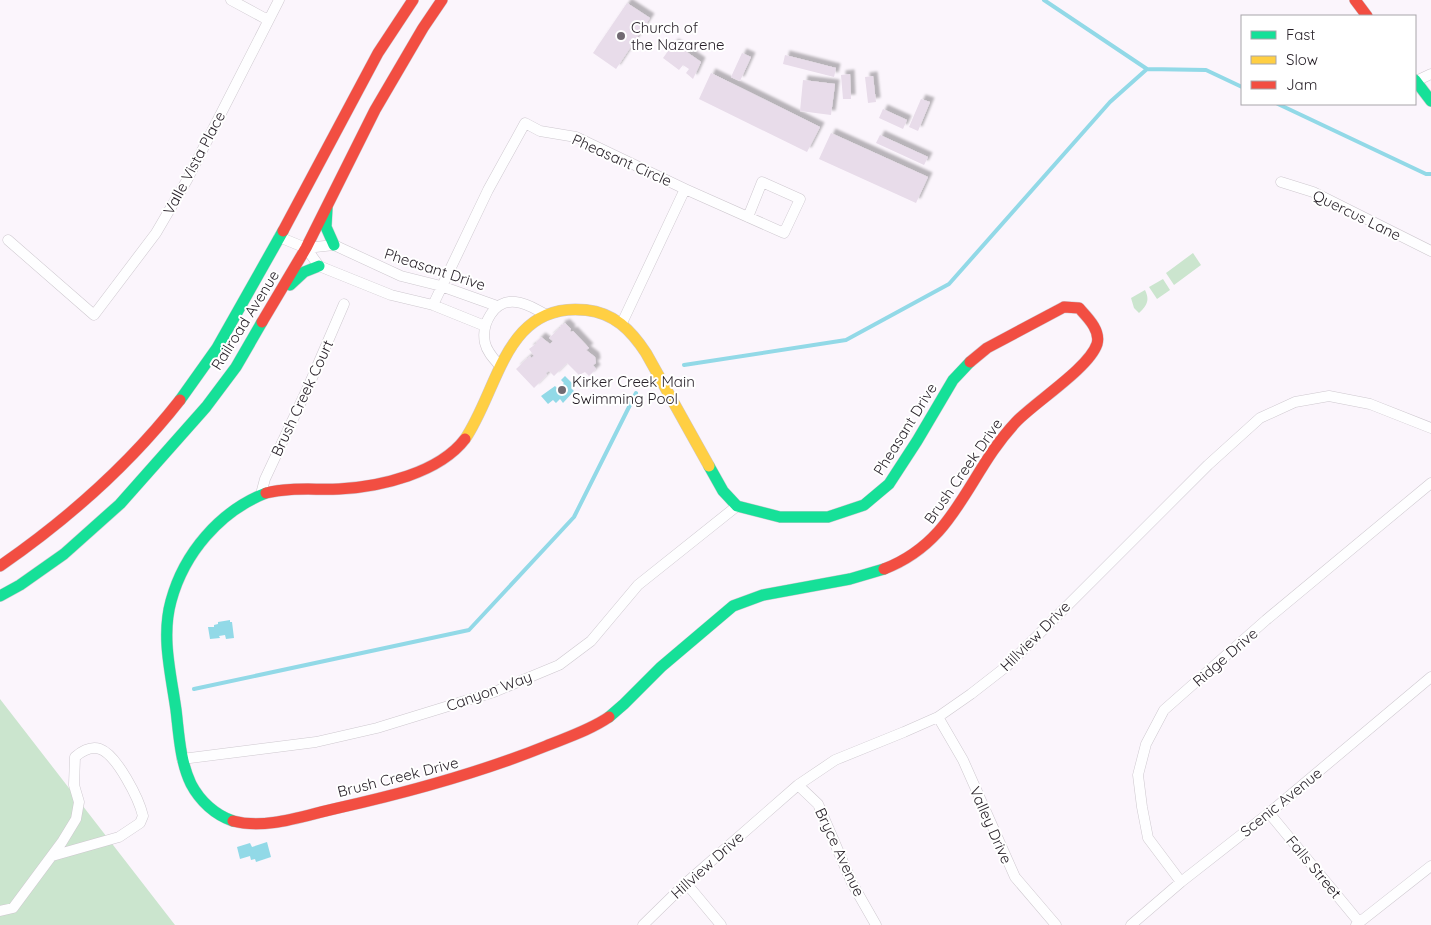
<svg xmlns="http://www.w3.org/2000/svg" width="1431" height="925" font-family="Quicksand,sans-serif">
<style>
.green{fill:#cbe5ce}
.water{fill:#92d9e7}
.lines{fill:none;stroke-linecap:round;stroke-linejoin:round}
.stream{stroke:#92d9e7;stroke-width:4}
.building{fill:#e8dcea;filter:url(#shadow)}
.street-casing{stroke:#cec8cf;stroke-width:11}
.fast-casing{stroke:#cec8cf;stroke-width:12}
.slow-casing{stroke:#cec8cf;stroke-width:12}
.jam-casing{stroke:#cec8cf;stroke-width:12}
.street{stroke:#fefeff;stroke-width:10}
.fast{stroke:#16e098;stroke-width:11}
.slow{stroke:#ffcf43;stroke-width:11}
.jam{stroke:#f24e42;stroke-width:11}
.poi-dot{fill:#716a72;stroke:#fff;stroke-width:2}
.labels{text-anchor:middle;dominant-baseline:central;stroke-width:4;stroke-linejoin:round;paint-order:stroke}
.poi-label{font-size:15px;fill:#261f27;stroke:#fff;text-anchor:start}
.street-label{font-size:15px;fill:#261f27;stroke:#fff}
</style>
<defs>
<filter id="shadow"><feDropShadow dx="4.5" dy="-4.5" stdDeviation="1" flood-color="#0004"/></filter>
</defs>
<rect width="100%" height="100%" fill="#fbf5fc"/>
<path class="green" d="M1193,253L1201,265L1174,285L1166,273Z
M1163,279L1170,290L1157,299L1149,287Z
M1145,290C1150,300 1147,306 1139,313L1134,308L1131,298Z
M0,699L175,925H0Z"/>
<path class="water" d="M565,376L574,385L571,388L574,391L563,403L560,399L556,403L553,400L548,404L541,396L555,386L558,389L564,383L561,380Z
M230,620V622H232L234,638L226,639L225,635L219,636L220,638L210,639L208,627H214V625L218,624V622Z
M267,842L271,857L256,862L255,859L251,860L250,856L240,859L237,847L250,843L252,847Z"/>
<g class="lines">
<path class="stream" d="M1044,0L1147,69
M1278,104L1426,174H1431
M684,365L846,340L949,284L1110,102L1147,69L1206,70L1242,87
M194,689L469,630L574,517L636,393"/>
</g>
<path class="building" d="M627,3L650,18L616,69L593,53Z
M674,43L701,62L693,79L686,73L689,69L683,65L679,70L663,58Z
M742,53L751,57L740,81L731,77Z
M785,55L836,68L834,77L783,64Z
M711,73L820,127L807,152L699,99Z
M850,74L851,99H843L841,75Z
M873,76L876,102L868,103L865,77Z
M803,80L835,84L831,115L800,111Z
M921,99L930,102L918,131L909,127Z
M883,109L907,120L903,129L879,118Z
M831,133L928,177L916,203L819,159Z
M880,135L928,157L924,165L876,143Z
M565,323L571,329L570,331L571,332L573,331L589,348L586,350L595,357L596,363L593,365L596,369L589,376L585,372L579,375L567,363L554,376L549,371L546,373L547,375L534,388L516,369L530,356L531,358L534,356L529,349L537,343L536,342L541,337L550,344L553,341L549,338L561,327L560,326L562,324L563,325Z"/>
<g class="lines">
<g class="street-casing">
<path id="street" d="M231,0L268,20
M1416,81L1431,74
M1281,182L1313,192L1431,251
M279,237L306,248L334,245L401,276L441,286L497,306
M8,240L94,315L156,233L187,180L279,0
M306,248L319,266L391,295L433,305L485,326
M433,305L488,190L525,123L540,131L576,137L685,189L784,233L800,199L762,182L748,217
M622,323L685,189
M500,366C494,359 487,352 485,343C481,324 494,299 516,302C527,303 535,309 545,314
M261,494L265,479L309,385L344,304
M938,717L963,760L1015,877L1056,925
M182,759L316,742L377,728L494,692L559,665L591,641L638,585L737,506
M798,785L818,804L852,883L876,925
M1269,813L1359,922
M1181,882L1148,838L1142,807L1138,775L1146,744L1164,710L1266,620L1431,483
M686,883L721,925
M0,911L13,908L62,842L76,819L79,802L74,785L75,757C82,751 91,746 100,749C117,755 139,799 143,816L140,823L119,837L52,856
M643,925L686,883L798,785L835,760L904,732L938,717L971,694L1007,666L1208,465L1260,418L1295,402L1329,396L1370,404L1431,428
M1131,925L1181,882L1269,813L1431,677
M1356,925L1431,866"/>
</g>
<g class="fast-casing">
<path id="fast" d="M1415,80L1431,101
M327,208L326,227L334,245
M290,285L304,272L319,266
M180,400L217,348L283,231
M709,466L723,491L737,506L780,517H828L864,505L889,484L917,441L953,380L970,362
M0,596L20,585L64,554L120,504L206,407L236,367L262,322
M609,717L624,704L661,667L733,606L763,595L850,579L884,569
M233,821C215,815 200,801 191,784C180,761 179,735 176,710C171,674 161,637 171,601C184,553 220,511 266,493"/>
</g>
<g class="slow-casing">
<path id="slow" d="M465,439C499,389 505,301 586,310C614,313 631,330 646,353L709,466"/>
</g>
<g class="jam-casing">
<path id="jam" d="M1355,0L1367,16
M283,231L378,53L413,0
M262,322L306,248L375,110L423,28L442,0
M970,362L987,348L1064,307
M266,493C290,487 314,490 339,489C380,487 439,473 465,439
M0,566C68,519 129,465 180,400
M884,569C957,541 967,474 1016,422C1035,402 1089,368 1097,344C1101,330 1087,317 1079,308L1064,307
M233,821C267,830 305,815 338,808C409,792 479,773 546,746C568,737 590,730 609,717"/>
</g>
<use href="#street" class="street"/>
<use href="#fast" class="fast"/>
<use href="#slow" class="slow"/>
<use href="#jam" class="jam"/>
</g>
<g class="poi-dot">
<circle cx="621" cy="36" r="5"/>
<circle cx="562" cy="390" r="5"/>
</g>
<g class="labels">
<g class="poi-label">
<text x="631" y="27">Church of<tspan x="631" dy="17">the Nazarene</tspan></text>
<text x="572" y="381">Kirker Creek Main<tspan x="572" dy="17">Swimming Pool</tspan></text>
</g>
<g class="street-label">
<text transform="translate(622 160) rotate(24)">Pheasant Circle</text>
<text transform="translate(194 163) rotate(-62)">Valle Vista Place</text>
<text transform="translate(1357 215) rotate(26)">Quercus Lane</text>
<text transform="translate(435 269) rotate(18)">Pheasant Drive</text>
<text transform="translate(245 320) rotate(-58)">Railroad Avenue</text>
<text transform="translate(302 398) rotate(-65)">Brush Creek Court</text>
<text transform="translate(905 429) rotate(-58)">Pheasant Drive</text>
<text transform="translate(963 471) rotate(-55)">Brush Creek Drive</text>
<text transform="translate(1035 636) rotate(-45)">Hillview Drive</text>
<text transform="translate(1225 657) rotate(-41)">Ridge Drive</text>
<text transform="translate(489 691) rotate(-20)">Canyon Way</text>
<text transform="translate(398 777) rotate(-14)">Brush Creek Drive</text>
<text transform="translate(1281 802) rotate(-39)">Scenic Avenue</text>
<text transform="translate(991 825) rotate(66)">Valley Drive</text>
<text transform="translate(840 852) rotate(65)">Bryce Avenue</text>
<text transform="translate(707 865) rotate(-42)">Hillview Drive</text>
<text transform="translate(1314 867) rotate(50)">Falls Street</text>
</g>
</g>
<rect x="1241" y="15" width="175" height="90" fill="#ffffff" stroke="#a8a5a9"/>
<rect x="1251" y="31" width="25" height="8" fill="#16e098" stroke="#a8a5a9"/>
<text x="1286" y="40" font-size="15" fill="#261f27">Fast</text>
<rect x="1251" y="56" width="25" height="8" fill="#ffcf43" stroke="#a8a5a9"/>
<text x="1286" y="65" font-size="15" fill="#261f27">Slow</text>
<rect x="1251" y="81" width="25" height="8" fill="#f24e42" stroke="#a8a5a9"/>
<text x="1286" y="90" font-size="15" fill="#261f27">Jam</text>
</svg>
